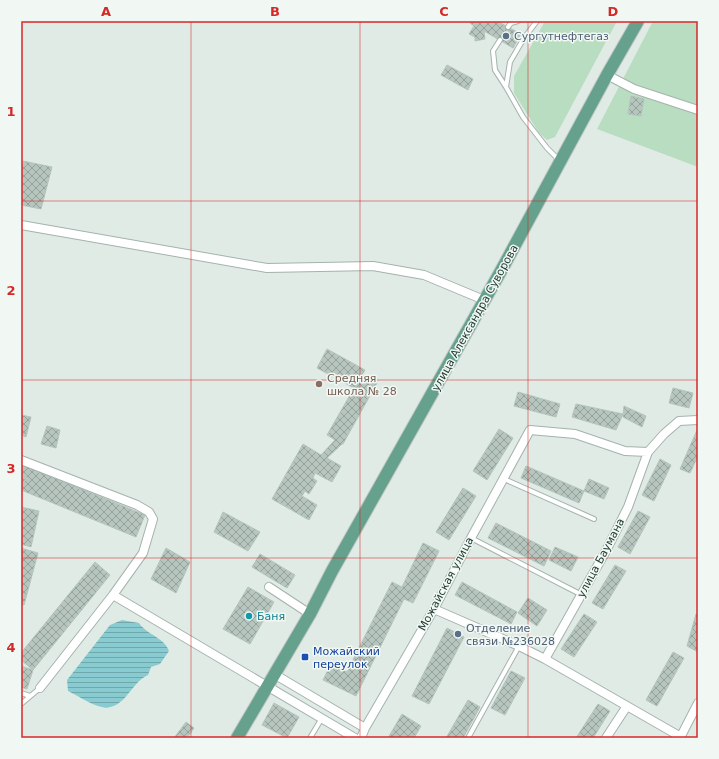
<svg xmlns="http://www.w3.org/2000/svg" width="719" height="759" font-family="'DejaVu Sans',sans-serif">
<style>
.green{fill:#b9ddc0}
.water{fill:url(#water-rules)}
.building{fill:url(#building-cross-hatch);stroke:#b3c5bc}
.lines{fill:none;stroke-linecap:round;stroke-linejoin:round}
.service-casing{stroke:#a4b3ac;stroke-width:6}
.minor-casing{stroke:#a4b3ac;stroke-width:10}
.primary-casing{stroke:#c1c8c6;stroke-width:14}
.service{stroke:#fff;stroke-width:4}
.minor{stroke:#fff;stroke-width:8}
.primary{stroke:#65a18c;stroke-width:12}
.grid{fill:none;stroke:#d62828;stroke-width:1;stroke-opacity:0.55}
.service-dot{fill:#5c6f8a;stroke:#f1f8f4;stroke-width:1.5}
.education-dot{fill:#8d6e63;stroke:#f1f8f4;stroke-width:1.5}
.culture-dot{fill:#0f9aa8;stroke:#f1f8f4;stroke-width:1.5}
.transit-dot{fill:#1a4fb4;stroke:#f1f8f4;stroke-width:1.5}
.labels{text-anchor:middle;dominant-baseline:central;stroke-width:3;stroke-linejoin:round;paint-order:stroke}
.service-label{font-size:11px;fill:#4e5e75;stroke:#f1f8f4;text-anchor:start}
.street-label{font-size:11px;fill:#213c32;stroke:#f1f8f4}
.education-label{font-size:11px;fill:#785e54;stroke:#f1f8f4;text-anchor:start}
.culture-label{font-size:11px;fill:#0d838f;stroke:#f1f8f4;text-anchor:start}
.transit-label{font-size:11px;fill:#164399;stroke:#f1f8f4;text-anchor:start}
.neatline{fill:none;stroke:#d62828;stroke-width:1.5}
.grid-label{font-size:13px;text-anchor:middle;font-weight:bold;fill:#d62828}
</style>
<defs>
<pattern id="water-rules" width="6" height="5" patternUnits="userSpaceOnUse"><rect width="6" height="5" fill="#88ccd1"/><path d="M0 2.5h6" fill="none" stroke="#6fa7aa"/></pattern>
<pattern id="building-cross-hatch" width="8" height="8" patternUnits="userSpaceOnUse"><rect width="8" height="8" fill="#b6c6be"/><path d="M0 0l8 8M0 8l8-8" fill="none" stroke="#94a29b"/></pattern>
</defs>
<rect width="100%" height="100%" fill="#e1ebe6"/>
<path class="green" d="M545,21H617L555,137L547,140L539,133L514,93V76Z
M653,21H698V167L597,129Z"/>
<path class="water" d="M122,620L139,623C147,635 164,637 169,651L160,664L151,667L148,675C139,679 135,686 128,694C108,720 91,702 68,691L67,680L110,625Z"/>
<path class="building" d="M471,21H497L521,34L513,48L484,31L485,39L475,41V37L469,34L474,26L470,23Z
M447,65L473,79L468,90L441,75Z
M631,96L644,99L641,116L628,114Z
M23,161L52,167L41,209L21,205V167Z
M327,349L365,370L362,375L377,383L343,444H342L327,458L341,466L332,482L315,473L313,478L317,481L309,494L305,491L302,496L317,505L309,520L272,499L303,444L321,455L335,440L327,435L354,388L317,368Z
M673,388L693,393L689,408L669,403Z
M518,392L560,404L556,417L514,406Z
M576,404L623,414L616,430L572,417Z
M624,406L646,416L642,427L623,417Z
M21,415L31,417L26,437L21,435Z
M47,426L60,430L56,448L41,444Z
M499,429L513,438L487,480L473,471Z
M697,430L698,456L690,473L680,469Z
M660,459L671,465L654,501L642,495Z
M21,465L30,468L21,489Z
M526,466L584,491L579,503L521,478Z
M30,468L145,515L136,537L21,490Z
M589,479L609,488L604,499L584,491Z
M463,488L476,496L449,540L436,532Z
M21,507L39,511L31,547L21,544Z
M638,511L650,517L630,554L618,547Z
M223,512L260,532L248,551L214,532Z
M496,523L551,551L544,566L488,538Z
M423,543L439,551L413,603L404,599L356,696L323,680L331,664L347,672L392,582L402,587Z
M555,547L578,557L571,571L549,560Z
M21,548L38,553L24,605L21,604Z
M166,548L190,562L176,593L151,579Z
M260,554L295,575L287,588L252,567Z
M95,562L110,575L33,670L21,660V653Z
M615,565L626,571L603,609L592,603Z
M462,582L517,612L511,624L455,595Z
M248,587L274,602L250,644L223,629Z
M528,598L547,610L537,626L518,613Z
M584,614L597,622L574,657L561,649Z
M696,614L698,615V652L687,646Z
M447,628L464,637L429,704L412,696Z
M673,652L684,658L657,706L646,700Z
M21,666L33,670L27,689L21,687Z
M511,671L525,678L505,715L491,708Z
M468,700L480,707L473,720L463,738H446Z
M274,703L299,717L287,738L262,725Z
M598,704L610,711L593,738H576Z
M402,714L421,726L414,738H388Z
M186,722L194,728L187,738H174Z"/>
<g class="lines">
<g class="service-casing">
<path id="service" d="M537,21L524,38L510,62L506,87L523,117L547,148L559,160
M508,27L511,23L518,21
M500,40L493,51L495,70L506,87
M504,479L594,519
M471,538L582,595
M21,693L30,696
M21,704L40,688
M310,738L322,718
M468,738L519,646"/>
</g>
<g class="minor-casing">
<path id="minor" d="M607,75L634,89L698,110
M21,225L267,268L373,266L424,275L484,300
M21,460L137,505L149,512L153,519L143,553L113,595L40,688
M269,587L310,614
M113,595L355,738
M434,609L519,646L545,659L681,737
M545,659L607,549L628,507L648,452
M274,674L365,728
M361,738L365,728L434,609L471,538L530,430L575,434L625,451L648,452L664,434L679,421L698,420
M606,738L627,706
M680,738L698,703"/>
</g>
<g class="primary-casing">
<path id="primary" d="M237,738L310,614L332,571L502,269L607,75L638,21"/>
</g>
<use href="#service" class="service"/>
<use href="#minor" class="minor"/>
<use href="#primary" class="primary"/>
</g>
<path class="grid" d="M191,21V738M360,21V738M528,21V738M21,201H698M21,380H698M21,558H698"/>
<g class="service-dot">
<circle cx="506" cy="36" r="4"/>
<circle cx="458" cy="634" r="4"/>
</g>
<circle class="education-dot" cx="319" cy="384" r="4"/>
<circle class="culture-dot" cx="249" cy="616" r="4"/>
<rect class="transit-dot" x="301" y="653" width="8" height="8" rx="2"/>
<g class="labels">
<g class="service-label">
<text x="514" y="36">Сургутнефтегаз</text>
<text x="466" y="628">Отделение<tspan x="466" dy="13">связи №236028</tspan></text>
</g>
<g class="street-label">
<text transform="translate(475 318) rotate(-61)">улица Александра Суворова</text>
<text transform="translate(601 558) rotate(-62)">улица Баумана</text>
<text transform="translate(446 584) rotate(-62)">Можайская улица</text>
</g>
<g class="education-label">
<text x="327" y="378">Средняя<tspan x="327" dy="13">школа № 28</tspan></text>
</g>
<g class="culture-label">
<text x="257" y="616">Баня</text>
</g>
<g class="transit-label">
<text x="313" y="651">Можайский<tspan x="313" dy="13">переулок</tspan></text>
</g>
</g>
<rect width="719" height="759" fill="none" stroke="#f1f8f4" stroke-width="44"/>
<rect x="22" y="22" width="675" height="715" class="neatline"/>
<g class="grid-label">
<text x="106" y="16">A</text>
<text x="275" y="16">B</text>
<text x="444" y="16">C</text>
<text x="613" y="16">D</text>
<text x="11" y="116">1</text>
<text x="11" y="295">2</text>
<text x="11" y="473">3</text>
<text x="11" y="652">4</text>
</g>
</svg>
